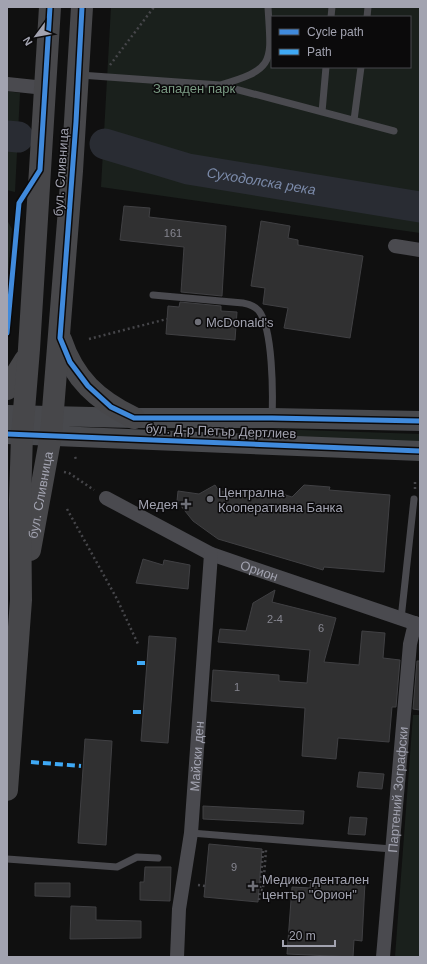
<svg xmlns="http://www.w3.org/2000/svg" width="427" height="964" font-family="Helvetica,sans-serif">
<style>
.green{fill:#1a201c;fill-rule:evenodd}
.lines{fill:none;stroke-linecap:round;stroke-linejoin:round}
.river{stroke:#292c33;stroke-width:31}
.building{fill:#303031;stroke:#404043}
.path{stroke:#46464a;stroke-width:2.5;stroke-dasharray:2 3;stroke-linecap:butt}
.lane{stroke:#4a4a4f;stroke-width:7}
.street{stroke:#4a4a4f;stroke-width:14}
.secondary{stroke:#48494d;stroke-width:20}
.primary{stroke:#47474a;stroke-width:22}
.quiet{stroke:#3fa9f5;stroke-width:4;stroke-dasharray:8 4;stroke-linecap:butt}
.cycleway-casing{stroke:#0b0a0b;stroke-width:8}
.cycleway{stroke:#408adc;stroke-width:5}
.poi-dot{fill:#6f7078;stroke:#0b0a0b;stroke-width:1.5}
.labels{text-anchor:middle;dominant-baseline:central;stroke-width:3;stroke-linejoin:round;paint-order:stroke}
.number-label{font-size:11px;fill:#868690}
.park-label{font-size:13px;fill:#7a9a83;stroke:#0b0a0b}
.street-label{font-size:13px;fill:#a2a3b0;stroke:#0b0a0b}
.poi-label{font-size:13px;fill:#a2a3b0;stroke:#0b0a0b;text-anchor:start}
.water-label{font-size:14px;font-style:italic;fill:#7b8aa9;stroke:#0b0a0b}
</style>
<rect width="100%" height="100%" fill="#101010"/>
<path class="green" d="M111,7H420V233L101,187ZM272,17H410V67H272Z
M7,91L20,93L15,192L7,190Z
M7,220L12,229L7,284Z
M273,429L420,434V443L269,436Z
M413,715H420V957H395Z"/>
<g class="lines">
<g class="river">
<path d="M7,136L18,137"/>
<path id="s1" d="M105,144L188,169L420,207"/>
</g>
</g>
<path class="building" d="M124,206L150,208L149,217L226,226L222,296L181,292L184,247L120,240Z
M261,221L290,226L288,238L298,240V245L363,256L350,338L284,328L288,308L263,304L265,288L251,286Z
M180,302L221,306V311L237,312L235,340L166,334L168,306L179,307Z
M215,485L219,491L244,493L269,490L292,497L304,485L330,487L329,490L390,495L384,572L324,567L323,570L218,539L193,521L177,501L178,491L199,494Z
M143,559L163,565L164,560L190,565L188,589L136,583Z
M275,590L272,602L336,618L324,662L359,665L362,631L385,633L383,658L400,660L396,707H392L389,742L338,738L336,759L302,756L305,708L211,701L213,670L279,675V681L307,683L310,650L218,642L220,629L246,631L253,603Z
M149,636L176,638L168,743L141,741Z
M417,661H420V710L413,709Z
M85,739L112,741L106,845L78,843Z
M359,772L384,774L382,789L357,787Z
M203,806L304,811L303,824L203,819Z
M350,817L367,818L365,835L348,834Z
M209,844L262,849L258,902L204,897Z
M145,867H171L170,901L140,900V882H144Z
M311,879L365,882L362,941L354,940L353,957L287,954L292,887L310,888Z
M35,883H70V897L35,896Z
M71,906L96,907V920L141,921V938L70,939Z"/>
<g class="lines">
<path class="path" d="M110,65L154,7
M89,339L167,319
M75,457L77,461
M64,472L69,473L94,490
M415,489V481
M67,509L117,599L138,644
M263,851L260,890H263L266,850
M198,885L205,886
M259,900L260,890"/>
<path class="lane" d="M331,17L332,7
M367,17L368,7
M80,75L220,85L394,131
M220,85C277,69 271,61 268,7
M322,112L326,67
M354,120L361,67
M153,295L243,303C249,304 255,306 259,311C273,329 273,394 272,417
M401,619L414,499
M191,833L392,849
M7,859L117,867L137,857L158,858"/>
<g class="street">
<path d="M7,84L45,88"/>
<path d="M395,246L420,250"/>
<path id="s2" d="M106,498L211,554L420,625"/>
<path id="s3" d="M177,957L179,909L191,833L211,554"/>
<path id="s4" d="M383,957L410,644L415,623"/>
</g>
<path class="secondary" d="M7,415L134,418H272L420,421
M7,434L420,451"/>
<g class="primary">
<path d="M61,340C74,379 97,400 134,418"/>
<path d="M7,389L25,360"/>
<path id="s5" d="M30,550L51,435L72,171L82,7"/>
<path d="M7,790L21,600L20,500L22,435L29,349L50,7"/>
</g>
<path class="quiet" d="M137,663H145
M133,712H142
M31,762L81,766"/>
<g class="cycleway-casing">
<path id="cycleway" d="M82,7L76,122L60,338L70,362L88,386L111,407L134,418H272L420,421
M7,333L19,203L40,170L50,7
M7,434L420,451"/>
</g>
<use href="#cycleway" class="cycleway"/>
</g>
<g class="poi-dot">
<circle cx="198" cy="322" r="4"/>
<circle cx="210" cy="499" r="4"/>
<path d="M184 498h4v4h4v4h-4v4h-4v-4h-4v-4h4z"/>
<path d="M251 880h4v4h4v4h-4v4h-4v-4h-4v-4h4z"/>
</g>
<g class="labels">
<g class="number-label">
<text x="173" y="233">161</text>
<text x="275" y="619">2-4</text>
<text x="321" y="628">6</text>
<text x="237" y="687">1</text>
<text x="234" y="867">9</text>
</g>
<g class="park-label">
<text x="194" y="88">Западен парк</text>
</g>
<g class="street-label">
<text transform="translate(61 172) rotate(-86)">бул. Сливница</text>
<text transform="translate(221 431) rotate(2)">бул. Д-р Петър Дертлиев</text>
<text stroke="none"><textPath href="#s5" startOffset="56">бул. Сливница</textPath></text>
<text stroke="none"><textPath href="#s2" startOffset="170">Орион</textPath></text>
<text stroke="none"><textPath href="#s3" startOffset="202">Майски ден</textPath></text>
<text stroke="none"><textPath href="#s4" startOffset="168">Партений Зографски</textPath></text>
</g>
<g class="poi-label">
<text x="206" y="322">McDonald's</text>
<text x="218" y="492">Централна<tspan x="218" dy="15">Кооперативна Банка</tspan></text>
<text x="178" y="504" text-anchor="end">Медея</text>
<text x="262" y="879">Медико-дентален<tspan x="262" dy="15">център "Орион"</tspan></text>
</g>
<g class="water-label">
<text stroke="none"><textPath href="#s1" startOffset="161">Суходолска река</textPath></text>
</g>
</g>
<rect width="427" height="964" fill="none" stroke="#a2a3b0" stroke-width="16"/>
<rect x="271" y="16" width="140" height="52" fill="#0b0a0b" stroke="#47474d"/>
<rect x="279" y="29" width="20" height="6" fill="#408adc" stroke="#47474d"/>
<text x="307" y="36" font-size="12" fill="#a2a3b0">Cycle path</text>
<rect x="279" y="49" width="20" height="6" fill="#3fa9f5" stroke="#47474d"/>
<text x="307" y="56" font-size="12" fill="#a2a3b0">Path</text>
<g transform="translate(36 36) rotate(238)" stroke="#0b0a0b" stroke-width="3" paint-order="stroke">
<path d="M0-3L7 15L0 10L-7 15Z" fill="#a2a3b0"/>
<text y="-6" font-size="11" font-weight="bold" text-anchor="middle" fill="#a2a3b0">N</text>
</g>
<path d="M283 940v6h52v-6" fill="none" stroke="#a2a3b0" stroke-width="2"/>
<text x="289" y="940" font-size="12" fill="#a2a3b0" stroke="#0b0a0b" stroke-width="3" paint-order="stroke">20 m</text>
</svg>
